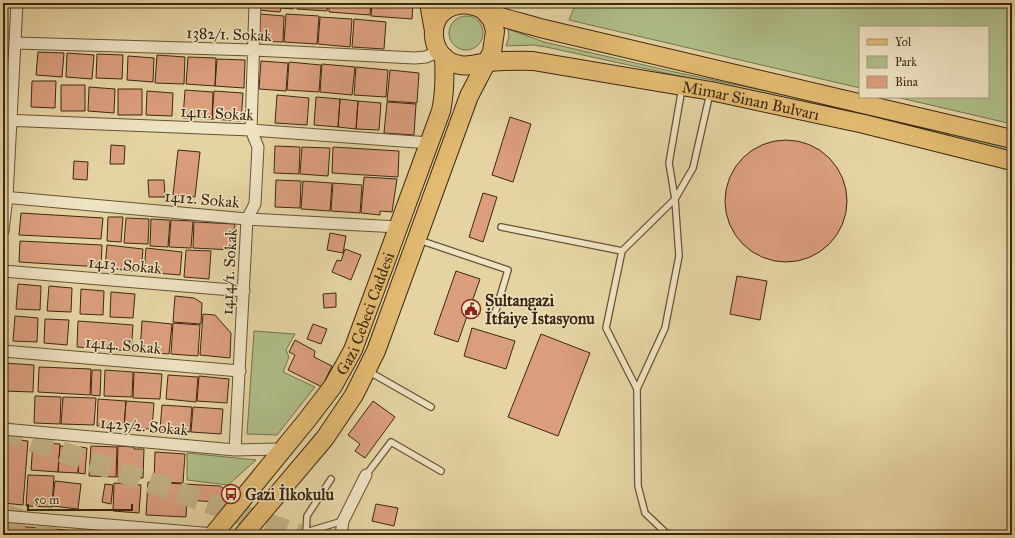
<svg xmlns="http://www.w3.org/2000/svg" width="1015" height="538" font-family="'IM FELL Great Primer',serif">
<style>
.green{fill:#afbe89;stroke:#76734d}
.building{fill:#db9e7d;stroke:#3c2811}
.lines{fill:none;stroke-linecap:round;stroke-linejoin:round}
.highway-tunnel{stroke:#c3b285;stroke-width:21;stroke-dasharray:21 10;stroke-linecap:butt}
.lane-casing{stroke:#665335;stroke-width:8}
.street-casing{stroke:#665335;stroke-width:13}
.primary-casing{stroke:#3c2811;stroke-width:20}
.lane{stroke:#eee3c3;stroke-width:5.5}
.street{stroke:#eee3c3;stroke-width:11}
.primary{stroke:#e2ba71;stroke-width:18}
.labels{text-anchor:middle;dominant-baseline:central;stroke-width:3;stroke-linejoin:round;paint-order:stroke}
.street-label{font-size:16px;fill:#3c2811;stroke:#eee3c3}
.poi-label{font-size:16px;font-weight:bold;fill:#3c2811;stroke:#eee3c3;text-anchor:start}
</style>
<rect width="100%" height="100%" fill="#e5d4a2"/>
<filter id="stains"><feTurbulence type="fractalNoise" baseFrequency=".005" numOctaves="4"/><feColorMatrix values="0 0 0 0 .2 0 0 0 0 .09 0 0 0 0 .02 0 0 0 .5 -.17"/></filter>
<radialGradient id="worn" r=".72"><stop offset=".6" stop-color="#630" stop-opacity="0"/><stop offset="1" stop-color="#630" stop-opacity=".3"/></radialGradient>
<path class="green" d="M576,3H1012V124L896,97H988V27H860V88L569,20Z
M449 33a17 17 0 1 1 34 0a17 17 0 1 1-34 0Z
M508,29L544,42L679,73L816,101L1012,148V153L739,89L546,47L533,45L506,46L509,37Z
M254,331L295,334L286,350L289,357L283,372L315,387L277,435L247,434Z
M187,453L256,460L228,485L187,480Z
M271,521L284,535H260Z"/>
<path class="building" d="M258,3H294L293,9L281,8L280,12L257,10Z
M297,3H328L327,11L297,9Z
M329,3H371L370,15L329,12Z
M372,3H413L412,19L371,16Z
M260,14L284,16L283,42L258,41Z
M286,14L319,16L317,44L284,42Z
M320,17L352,19L350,47L318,44Z
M354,19L386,22L384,49L352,47Z
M38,52L64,53L62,77L36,75Z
M67,53L94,55L92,79L66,77Z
M97,54L123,55L122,79L96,78Z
M157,55L185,57L184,84L155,83Z
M128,56L154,58L153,82L127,80Z
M188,57L216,58L215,86L186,84Z
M217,59L245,60L244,88L215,86Z
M261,61L288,63L286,91L259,89Z
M289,62L321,65L319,92L287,90Z
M322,64L355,67L352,95L320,92Z
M356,67L388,70L386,97L354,95Z
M390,70L419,73L417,103L387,101Z
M32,81H56L55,108L31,107Z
M61,85H85V111H61Z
M89,87L115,89L114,113L88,111Z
M118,89H142V115H118Z
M185,90L213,92L212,119L183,118Z
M147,91L173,93L172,116L146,115Z
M214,91L243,93L241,121L212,119Z
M277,95L309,98L307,125L275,123Z
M316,97L340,99L338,127L314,125Z
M340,99L358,101L356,129L338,127Z
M358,101L381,103L379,130L356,129Z
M387,102L416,104L414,135L384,133Z
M510,117L531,124L513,182L492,175Z
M725 201a61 61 0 1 1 122 0a61 61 0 1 1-122 0Z
M111,145L125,146L124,164H110Z
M275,146L300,147L299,174L274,173Z
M302,147L330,148L328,176L300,174Z
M333,147L399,151L398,177L332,173Z
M178,150L200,152L195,197L173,195Z
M74,161L88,162L87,180L73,179Z
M364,177L397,179L392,212L380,211V215L361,213Z
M148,180H164L165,197H149Z
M276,180L301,181L300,208L275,207Z
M303,181L332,183L330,211L301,209Z
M333,183L362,185L360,213L331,211Z
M483,193L497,197L483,242L469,237Z
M21,213L103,218L101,239L19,235Z
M108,217H123L121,242L107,241Z
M126,218L149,219L148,244L124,243Z
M151,219L170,220L168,247L150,246Z
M171,220L193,221L191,248L169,247Z
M194,222L235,224L234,250L193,248Z
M330,233L346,236L343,253L327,250Z
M20,241L102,245L101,267L19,262Z
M107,245L143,249L141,272L105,268Z
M146,248L182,252L180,275L144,272Z
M345,249L361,255L351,280L332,272L337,260L341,261Z
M186,250L211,251L209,279L184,277Z
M456,271L480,279L458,342L434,334Z
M737,276L767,281L760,320L730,314Z
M18,284L41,286L40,310L16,309Z
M49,286L72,288L71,312L47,311Z
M81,289L104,291L103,315L80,314Z
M111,292L135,294L133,318L110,317Z
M336,293V307L324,308L323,294Z
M175,296L194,298L202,303L201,324L173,322Z
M203,314L215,315L231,333L230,358L200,355Z
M15,316L38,318L37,342L13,341Z
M45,319L69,320L67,345L44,343Z
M78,321L133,325L131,351L77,347Z
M142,321L172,324L169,354L140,352Z
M173,323L200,325L198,356L171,354Z
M313,324L327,329L321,344L307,339Z
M472,328L515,341L506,369L464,356Z
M541,334L590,353L558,436L508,417Z
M295,340L315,351L314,357L332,366L322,387L288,370L295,355L289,352Z
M4,363L34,365L33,392L3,391Z
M39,367L91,369L90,395L38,392Z
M92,370H101L100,396L91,395Z
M105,370L133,372L132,397L104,396Z
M134,372L162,374L160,399L133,398Z
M168,375L198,377L196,402L166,399Z
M199,376L229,379L227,403L197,401Z
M35,396L61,397L60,424L34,423Z
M63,397L96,398L94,425L61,424Z
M98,399L126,401L124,428L97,426Z
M126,401L154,403L152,429L124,428Z
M373,401L395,417L365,458L355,451L360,444L348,435Z
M162,405L192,407L190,432L160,430Z
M193,407L223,409L221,434L191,432Z
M3,438L28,441L23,505L3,503Z
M33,442L60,444L58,472L31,470Z
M60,446L79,447L78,473L58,472Z
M91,446L117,447L116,477L89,476Z
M118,446L134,447V449H144L143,478L117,477Z
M80,447L87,448L85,474L78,473Z
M155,452L185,454L183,483L154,482Z
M28,475L54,476L52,507L26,506Z
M55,481L81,484L78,509L52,506Z
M148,482L220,486L226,490L216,502L187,500L186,517L146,515Z
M114,483L141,485L139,513L113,511Z
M105,484L113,485L111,504L102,502Z
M376,504L398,508L394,526L372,521Z
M7,526L47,528V535H6Z
M55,529L108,534L107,535H54Z
M375,531L387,533L386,535H374Z
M112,532L141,534V535H112Z"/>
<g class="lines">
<path class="highway-tunnel" d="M3,431L300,535
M7,515L65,535"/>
<g class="lane-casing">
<path id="lane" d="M501,227L622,251
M419,240L508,270L493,320
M368,371L431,407
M637,389L606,328L622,251L675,199L693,168L710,93
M366,475L391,442L441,471
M331,479L307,516L306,532L343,521
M673,535L665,532L645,513L638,486L637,389L665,328L679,256L675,199L669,163L682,88"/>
</g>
<g class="street-casing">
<path id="street" d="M16,43L253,50L415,58L426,57L439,51
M3,120L251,130L430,143
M3,197L247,219L399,227
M3,231L7,197L17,3
M3,271L244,291
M3,351L240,371
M3,429L235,450L282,449
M235,450L247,219L255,204L258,147L251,130L255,3
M3,516L214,534
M341,535L343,521L366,475"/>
</g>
<g class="primary-casing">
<g id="primary">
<path d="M429,3L434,31"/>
<path id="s1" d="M1012,139L540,28C527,24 514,21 501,17C487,12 473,2 458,5C424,10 427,60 460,65C469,67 479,63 488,62C503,61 518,60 533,61L711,91L864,124L1012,161"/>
<path id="s2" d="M213,535L307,420L333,386L353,350L441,111C445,93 445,76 444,57"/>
<path d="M243,535L325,438L354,395L376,351L469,96L492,52L495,31L492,20L481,7"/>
</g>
</g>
<use href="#lane" class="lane"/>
<use href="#street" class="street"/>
<use href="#primary" class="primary"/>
</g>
<defs>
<g id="civic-ring" transform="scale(1)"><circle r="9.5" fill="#eee3c3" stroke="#8f2418" stroke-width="1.5"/><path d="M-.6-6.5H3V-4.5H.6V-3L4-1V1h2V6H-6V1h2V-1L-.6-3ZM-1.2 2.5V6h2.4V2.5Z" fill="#8f2418"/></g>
<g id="bus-ring" transform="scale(1)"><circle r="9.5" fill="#eee3c3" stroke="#8f2418" stroke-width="1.5"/><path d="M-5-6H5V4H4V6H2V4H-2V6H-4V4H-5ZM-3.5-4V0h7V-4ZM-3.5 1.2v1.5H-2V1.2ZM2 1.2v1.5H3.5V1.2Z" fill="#8f2418"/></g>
</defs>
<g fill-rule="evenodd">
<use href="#civic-ring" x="471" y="309"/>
<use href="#bus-ring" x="231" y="494"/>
</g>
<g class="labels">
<g class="street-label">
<text transform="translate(229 34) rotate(2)">1382/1. Sokak</text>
<text stroke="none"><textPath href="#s1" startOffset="951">Mimar Sinan Bulvarı</textPath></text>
<text transform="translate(217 113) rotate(3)">1411. Sokak</text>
<text transform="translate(202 199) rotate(5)">1412. Sokak</text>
<text transform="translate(125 265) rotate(5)">1413. Sokak</text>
<text transform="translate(229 272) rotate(-87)">1414/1. Sokak</text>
<text stroke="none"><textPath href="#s2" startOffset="271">Gazi Cebeci Caddesi</textPath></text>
<text transform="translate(123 345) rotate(5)">1414. Sokak</text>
<text transform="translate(144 426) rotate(5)">1425/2. Sokak</text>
</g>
<g class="poi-label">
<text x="485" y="300">Sultangazi<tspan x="485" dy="18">İtfaiye İstasyonu</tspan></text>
<text x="245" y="494">Gazi İlkokulu</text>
</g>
</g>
<rect width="1015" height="538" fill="none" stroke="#e5d4a2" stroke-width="16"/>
<rect x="4" y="4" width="1007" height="530" fill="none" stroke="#3c2811" stroke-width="2"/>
<rect x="8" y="8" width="999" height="522" fill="none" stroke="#3c2811"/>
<rect x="859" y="26" width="130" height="72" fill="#eee3c3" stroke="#a7987c"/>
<rect x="867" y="39" width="20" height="6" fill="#e2ba71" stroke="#a7987c"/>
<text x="895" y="46" font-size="12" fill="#3c2811">Yol</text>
<rect x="867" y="56" width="20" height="12" fill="#afbe89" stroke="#a7987c"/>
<text x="895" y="66" font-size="12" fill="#3c2811">Park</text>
<rect x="867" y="76" width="20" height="12" fill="#db9e7d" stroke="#a7987c"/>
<text x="895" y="86" font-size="12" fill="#3c2811">Bina</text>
<path d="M28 504v6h104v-6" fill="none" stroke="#3c2811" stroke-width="2"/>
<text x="34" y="504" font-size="12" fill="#3c2811" stroke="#eee3c3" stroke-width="3" paint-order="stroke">50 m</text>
<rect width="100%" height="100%" filter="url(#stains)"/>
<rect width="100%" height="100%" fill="url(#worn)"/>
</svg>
